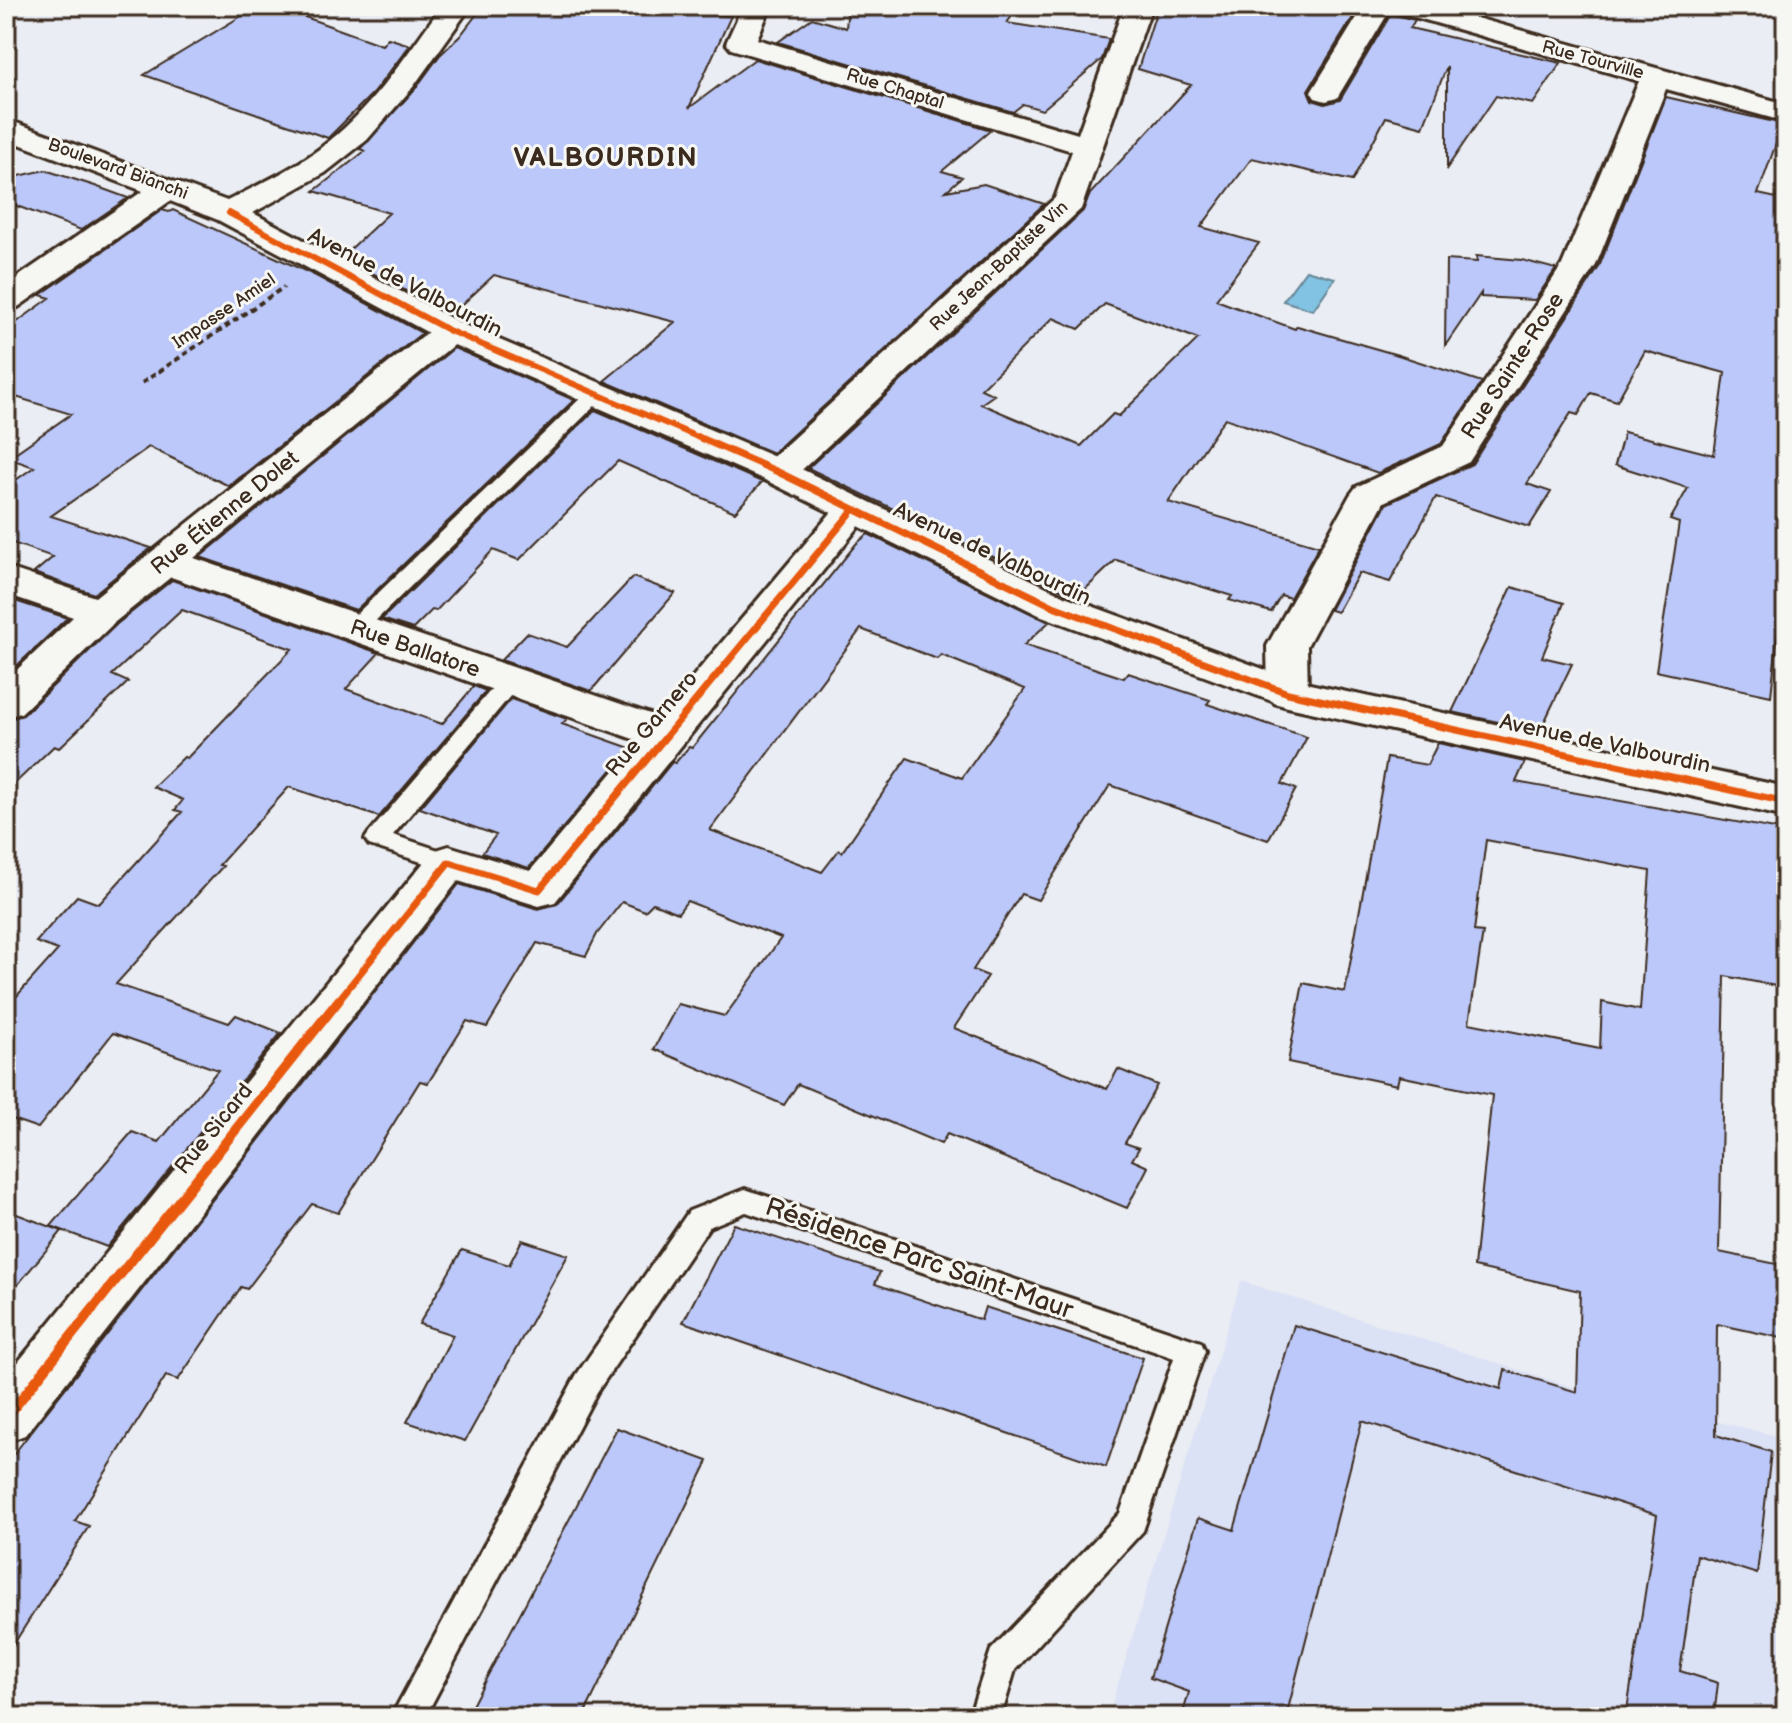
<svg xmlns="http://www.w3.org/2000/svg" width="1792" height="1723" font-family="'Balsamiq Sans',sans-serif">
<style>
.built{fill:#dce2f5}
.water{fill:#82c2e3;stroke:#668594;stroke-width:2}
.building{fill:#bbc8f9;stroke:#3b2a1e;stroke-width:2;fill-rule:evenodd}
.lines{fill:none;stroke-linecap:round;stroke-linejoin:round}
.lane-casing{stroke:#3b2a1e;stroke-width:6}
.street-casing{stroke:#3b2a1e;stroke-width:6}
.secondary-casing{stroke:#3b2a1e;stroke-width:6}
.path{stroke:#3b2a1e;stroke-width:4;stroke-dasharray:6 4;stroke-linecap:butt}
.lane{fill:#f6f6f2;fill-rule:evenodd}
.street{fill:#f6f6f2;fill-rule:evenodd}
.secondary{fill:#f6f6f2;fill-rule:evenodd}
.cycleway-far2-casing{stroke:#f6f6f2;stroke-width:10}
.cycleway-far1-casing{stroke:#f6f6f2;stroke-width:12}
.cycleway-casing{stroke:#f6f6f2;stroke-width:15}
.cycleway-far2{stroke:#e8590c;stroke-width:6}
.cycleway-far1{stroke:#e8590c;stroke-width:7}
.cycleway{stroke:#e8590c;stroke-width:10}
.labels{text-anchor:middle;dominant-baseline:central;stroke-width:6;stroke-linejoin:round;paint-order:stroke}
.far-street-label{font-size:18px;fill:#3b2a1e;stroke:#f6f6f2}
.street-label{font-size:22px;fill:#3b2a1e;stroke:#f6f6f2}
.far-district-label{font-size:26px;font-weight:bold;letter-spacing:2px;fill:#3b2a1e;stroke:#f6f6f2}
.near-street-label{font-size:26px;fill:#3b2a1e;stroke:#f6f6f2}
</style>
<rect width="100%" height="100%" fill="#eaedf3"/>
<filter id="ink" filterUnits="userSpaceOnUse"><feTurbulence type="fractalNoise" baseFrequency=".0125" numOctaves="2"/><feDisplacementMap in="SourceGraphic" scale="16" xChannelSelector="R" yChannelSelector="G"/><feConvolveMatrix kernelMatrix="1 2 1 2 8 2 1 2 1" color-interpolation-filters="sRGB"/></filter>
<g filter="url(#ink)">
<path class="built" d="M1241,1281L1576,1388L1786,1438V1717H1108Z"/>
<path class="water" d="M1306,270L1335,278L1313,310L1283,301Z"/>
<path class="building" d="M258,6H275L382,45L388,38L410,45L373,93L328,138L144,75Z
M483,6H687L683,12L731,16L689,108L755,59L991,130L942,171L962,177L946,191L984,184L1044,204L773,453L604,381L675,322L494,275L451,315L342,257L389,213L314,191L365,151L360,149L415,89L440,55L460,36Z
M848,6H1019L1007,23L1109,39L1102,59L1042,110L1023,104L1013,112L778,42L812,18L846,28Z
M1158,6H1360L1308,90L1312,100L1325,104L1340,100L1391,14L1415,20L1410,28L1561,63L1533,104L1496,96L1447,168V66L1423,127L1386,117L1352,181L1252,158L1201,227L1259,243L1216,300L1295,329L1297,326L1398,355L1482,382L1441,444L1378,473L1225,418L1168,502L1319,546L1290,598L1281,595L1271,612L1229,600L1232,596L1116,560L1077,597L808,468L1083,211L1090,194L1191,85L1138,69ZM1105,304L1198,339L1119,416L1113,414L1081,446L981,404L994,395L981,389L1053,318L1079,329Z
M1666,97L1783,124L1758,194L1786,200V584H1783L1771,696L1656,671L1679,523L1670,520L1688,488L1615,465L1624,432L1714,455L1725,373L1645,351L1617,401L1591,393L1578,415L1571,413L1527,484L1551,492L1529,527L1436,497L1390,582L1359,573L1337,612L1330,610L1386,504L1472,464L1599,267Z
M45,170L95,186L128,198L81,230L6,202V179Z
M162,210L169,212L173,210L316,276L422,333L229,486L149,447L51,516L151,548L94,594L34,573L53,557L13,543L6,548V487L34,467L8,458L71,414L6,394V330L50,298L40,295Z
M1476,256L1522,260L1556,269L1535,300L1481,297V293L1445,346L1446,260L1477,262Z
M454,348L574,400L356,610L200,557Z
M595,410L762,482L735,512L618,461L519,560L493,550L436,611L432,610L413,629L382,619Z
M868,534L1049,622L1024,645L1124,678L1128,673L1210,700L1207,704L1307,737L1282,784L1296,789L1268,840L1110,785L1038,900L1021,894L973,970L988,976L954,1028L1107,1089L1118,1069L1157,1085L1125,1143L1139,1148L1132,1160L1148,1167L1127,1208L947,1134L941,1144L798,1084L784,1105L654,1049L678,1004L725,1016L781,938L687,901L678,913L653,903L645,911L622,902L597,934L586,956L537,943L487,1027L467,1021L428,1083L420,1081L338,1213L312,1204L247,1289L241,1287L178,1380L166,1376L75,1521L89,1526L6,1656V1464L459,884L538,909L557,904L672,762L675,763L689,747L692,748L856,544ZM861,629L937,659L941,655L1025,689L962,778L907,758L842,852L839,850L822,872L710,830Z
M633,577L675,593L591,691L501,660L527,633L567,647Z
M172,580L379,653L346,689L442,724L474,686L486,691L379,817L289,787L219,865L223,866L116,984L229,1023L236,1015L281,1033L107,1247L51,1226L132,1132L159,1142L218,1070L113,1033L38,1128L6,1117V1008L58,950L36,942L57,918L77,896L99,904L182,812L175,810L183,800L153,787L184,757L187,758L292,649L182,610L112,675L128,682L59,748L54,746L6,792V720L23,715L117,624Z
M1512,587L1564,603L1542,657L1572,664L1540,731L1452,712Z
M6,598L67,618L6,676Z
M511,699L567,719L562,724L630,748L529,868L482,853L496,835L420,808Z
M1438,743L1525,762L1516,782L1786,831V988L1725,976L1719,1252L1786,1266V1339L1717,1324L1716,1435L1771,1452L1757,1574L1697,1555L1680,1671L1718,1683L1714,1717H1626L1657,1515L1362,1421L1286,1717H1182L1189,1692L1150,1678L1198,1518L1234,1530L1294,1325L1501,1389L1505,1370L1577,1392L1580,1291L1474,1267L1492,1095L1399,1076L1397,1085L1288,1062L1303,983L1345,992L1387,758L1427,765ZM1486,840L1650,871L1640,1010L1602,1002L1600,1049L1469,1023L1483,932L1474,931Z
M6,1210L62,1231L6,1299Z
M734,1224L880,1272L875,1284L981,1320L985,1307L1143,1358L1106,1467L683,1322Z
M522,1240L568,1255L465,1441L407,1422L453,1335L419,1324L462,1250L509,1265Z
M617,1428L708,1461L583,1717H466Z"/>
<g class="lines">
<g class="lane-casing">
<path id="lane" d="M596,388L603,390L606,394L603,398L363,633H347L344,628L347,623L589,390Z
M509,675L517,678L520,683L517,688L393,835L457,856L461,862L457,868L449,871L369,845L365,839L369,833L501,678Z
M745,1189L1201,1342L1205,1351L1143,1531L1015,1670L1001,1717H969L991,1650L1120,1513L1174,1358L746,1212L709,1227L597,1392L425,1717H391L577,1374L689,1211Z"/>
</g>
<g class="street-casing">
<path id="street" d="M743,6H771L757,39L1078,134L1124,6H1152L1081,209L791,480L778,483L765,480L760,472L765,464L1055,198L1072,151L731,49L726,43Z
M1364,6H1433L1786,104V122L1666,89L1596,265L1469,462L1384,502L1307,646L1308,693L1302,703L1288,707L1274,703L1268,693L1267,646L1350,495L1356,487L1443,446L1562,265L1639,81L1390,10L1337,98L1326,101L1315,98L1311,92Z
M450,321L462,324L467,331L462,338L194,558L659,717L841,501L854,497L867,501L873,509L555,902L539,906L458,881L25,1435L6,1442V1377L433,851L449,846L530,871L639,741L171,577L115,622L21,713L6,717V680L73,617L6,594V567L95,597L438,324Z"/>
</g>
<g class="secondary-casing">
<path id="secondary" d="M442,6H471L413,87L367,140L325,173L253,213L462,324L791,464L1067,597L1296,681L1786,787V817L1288,707L1039,615L765,480L438,338L218,220L170,201L18,307L6,310V285L143,191L6,139V119L227,201C262,183 298,167 328,142C375,105 407,53 442,6Z"/>
</g>
<path class="path" d="M142,383L284,287"/>
<use href="#lane" class="lane"/>
<use href="#street" class="street"/>
<use href="#secondary" class="secondary"/>
<g class="cycleway-far2-casing">
<path id="cycleway-far2" d="M229,213L450,331L702,439"/>
</g>
<g class="cycleway-far1-casing">
<path id="cycleway-far1" d="M698,437L778,472L1053,606L1288,693L1786,802
M337,1002L449,862L539,890L854,509"/>
</g>
<g class="cycleway-casing">
<path id="cycleway" d="M6,1418L339,1000"/>
</g>
<use href="#cycleway-far2" class="cycleway-far2"/>
<use href="#cycleway-far1" class="cycleway-far1"/>
<use href="#cycleway" class="cycleway"/>
</g>
</g>
<g class="labels">
<g class="far-street-label">
<text transform="translate(1593 60) rotate(15)">Rue Tourville</text>
<text transform="translate(895 89) rotate(17)">Rue Chaptal</text>
<text transform="translate(118 169) rotate(20)">Boulevard Bianchi</text>
<text transform="translate(999 266) rotate(-43)">Rue Jean-Baptiste Vin</text>
<text transform="translate(224 311) rotate(-34)">Impasse Amiel</text>
</g>
<g class="street-label">
<text transform="translate(405 283) rotate(27)">Avenue de Valbourdin</text>
<text transform="translate(1513 366) rotate(-57)">Rue Sainte-Rose</text>
<text transform="translate(225 513) rotate(-39)">Rue Étienne Dolet</text>
<text transform="translate(992 554) rotate(25)">Avenue de Valbourdin</text>
<text transform="translate(415 649) rotate(19)">Rue Ballatore</text>
<text transform="translate(652 724) rotate(-50)">Rue Garnero</text>
<text transform="translate(1605 744) rotate(12)">Avenue de Valbourdin</text>
<text transform="translate(214 1129) rotate(-51)">Rue Sicard</text>
</g>
<g class="far-district-label">
<text x="606" y="158">VALBOURDIN</text>
</g>
<g class="near-street-label">
<text transform="translate(919 1259) rotate(19)">Résidence Parc Saint-Maur</text>
</g>
</g>
<rect width="1792" height="1723" fill="none" stroke="#f6f6f2" stroke-width="32"/>
<rect x="16" y="16" width="1760" height="1691" fill="none" stroke="#3b2a1e" stroke-width="3" filter="url(#ink)"/>
</svg>
